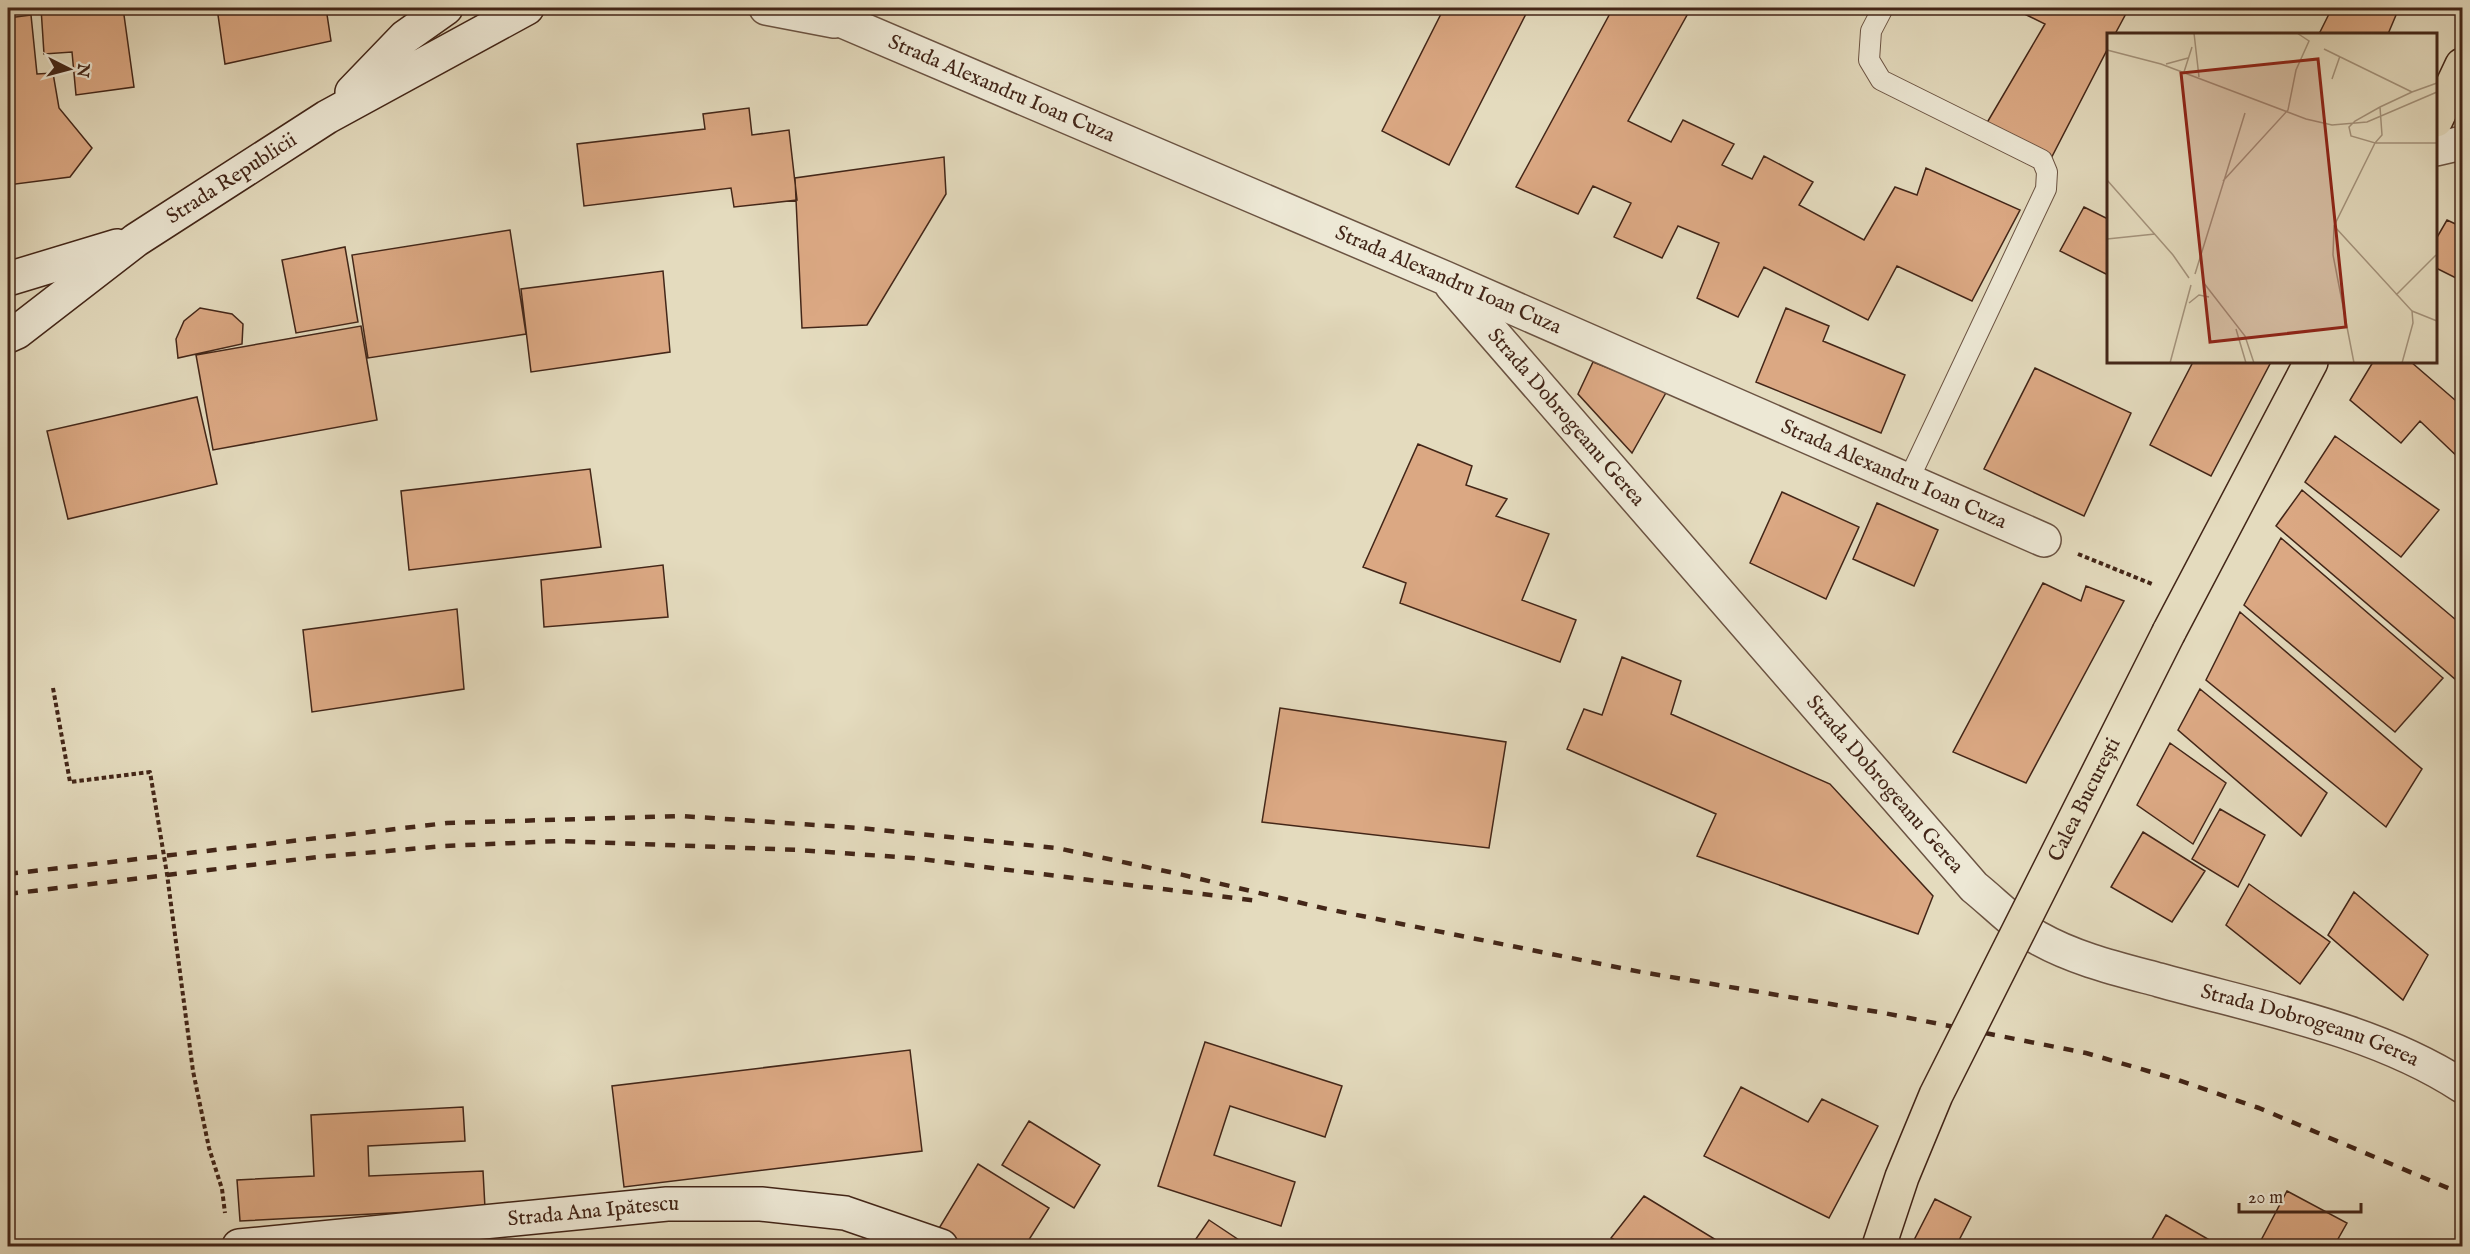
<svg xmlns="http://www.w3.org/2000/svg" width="2470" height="1254" font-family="'IM FELL English',serif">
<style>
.building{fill:#dba883;stroke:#432618;stroke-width:1.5}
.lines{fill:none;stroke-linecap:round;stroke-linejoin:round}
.service-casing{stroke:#6b5342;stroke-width:22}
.minor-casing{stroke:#6b5342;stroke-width:36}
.secondary-casing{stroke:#432618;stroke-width:36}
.primary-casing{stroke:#432618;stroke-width:36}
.path{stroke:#432618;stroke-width:4;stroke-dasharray:4.5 3;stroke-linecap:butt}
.service{stroke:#ede8d5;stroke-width:20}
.minor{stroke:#ede8d5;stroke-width:33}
.secondary{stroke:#ede8d5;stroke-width:33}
.primary{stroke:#e4dbbe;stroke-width:33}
.rail{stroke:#432618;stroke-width:4.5;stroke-dasharray:10 10;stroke-linecap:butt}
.primary-bridge-casing{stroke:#432618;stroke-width:36;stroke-linecap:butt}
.primary-bridge{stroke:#e4dbbe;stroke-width:33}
.labels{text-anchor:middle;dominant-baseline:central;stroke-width:5;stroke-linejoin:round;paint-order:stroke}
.street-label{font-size:21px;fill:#432618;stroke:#ede8d5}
.inset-road{fill:none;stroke:#a4937c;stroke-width:1.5}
.view{fill:#8f2418;fill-opacity:0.15;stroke:#8f2418;stroke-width:3}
.inset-edge{fill:none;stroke:#432618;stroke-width:3}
</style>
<rect width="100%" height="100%" fill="#e4dbbe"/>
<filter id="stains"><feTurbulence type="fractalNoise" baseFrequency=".00333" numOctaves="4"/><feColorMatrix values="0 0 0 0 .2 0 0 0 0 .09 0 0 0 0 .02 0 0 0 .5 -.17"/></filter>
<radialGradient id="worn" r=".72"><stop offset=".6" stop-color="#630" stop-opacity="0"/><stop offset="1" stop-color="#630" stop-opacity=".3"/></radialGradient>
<path class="building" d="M41,8H123L134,87L76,95L72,52L44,54Z
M217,8H326L331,41L225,64Z
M1444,8H1529L1449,165L1382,131Z
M1613,8H1691L1628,121L1671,142L1683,120L1734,144L1722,165L1752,179L1764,156L1813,182L1799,205L1864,240L1895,187L1917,195L1926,168L2020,210L1972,301L1897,266L1868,320L1764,267L1738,317L1697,298L1719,243L1678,226L1662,258L1614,237L1631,203L1593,186L1578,214L1516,187Z
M2012,8H2129L2115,34H2108V48L2044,172L1978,138L2045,24Z
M2332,8H2399L2388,34H2319Z
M31,15L37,74L53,73L59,108L92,148L70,177L8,185V18Z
M749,108L752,135L789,130L797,200L734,207L731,188L584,206L577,144L705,129L703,114Z
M944,157L946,194L867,325L802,328L795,178Z
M2084,207L2108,219V275L2060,251Z
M2447,220L2462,227V281L2436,268V239Z
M510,230L526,334L368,358L352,255Z
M345,247L358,322L296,333L282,260Z
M663,271L670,352L531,372L521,289Z
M200,308L232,314L243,324L242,344L178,358L176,339L184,321Z
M1786,308L1829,326L1823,341L1905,375L1881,433L1756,382Z
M361,326L377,420L213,450L196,355Z
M1593,362L1667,391L1632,453L1578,394Z
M2193,362H2271L2211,476L2150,445Z
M2373,362H2411L2462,406V461L2420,421L2401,443L2350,400Z
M2035,368L2131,413L2084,516L1984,469Z
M197,397L217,484L68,519L47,431Z
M2335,436L2439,510L2401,557L2305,482Z
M1418,444L1472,466L1466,485L1507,499L1496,516L1549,534L1522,600L1576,620L1560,662L1400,603L1406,583L1363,567Z
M590,469L601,547L409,570L401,491Z
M2302,490L2462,625V685L2276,526Z
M1782,492L1859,527L1826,599L1750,563Z
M1877,503L1938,530L1914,586L1853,559Z
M2281,538L2443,678L2395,732L2244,605Z
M663,565L668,617L544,627L541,580Z
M2043,583L2081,601L2086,586L2124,601L2026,783L1953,752Z
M457,609L464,689L312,712L303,630Z
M2240,612L2422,769L2386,827L2206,680Z
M1622,657L1681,681L1671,714L1830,784L1933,896L1918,934L1697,856L1716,814L1567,749L1584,709L1602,715Z
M2200,689L2327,793L2301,836L2178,730Z
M1280,708L1506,742L1489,848L1262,822Z
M2170,743L2226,783L2193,844L2137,805Z
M2220,809L2265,835L2238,887L2192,859Z
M2143,832L2205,871L2172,922L2111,887Z
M2249,884L2330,942L2300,984L2226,925Z
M2354,892L2428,955L2403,1000L2328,935Z
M1205,1042L1342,1086L1325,1137L1230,1106L1214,1155L1295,1182L1281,1226L1158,1186Z
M910,1050L922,1151L624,1187L612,1086Z
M1741,1087L1808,1122L1822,1099L1878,1126L1829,1218L1704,1156Z
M463,1107L465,1141L368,1146L369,1176L483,1171L485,1208L240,1221L237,1180L314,1176L311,1115Z
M1029,1121L1100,1165L1074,1208L1002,1165Z
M978,1164L1049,1208L1025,1246H966L938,1230Z
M2287,1191L2347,1223L2334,1246H2258Z
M1644,1196L1726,1246H1626L1611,1238Z
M1935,1199L1971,1217L1956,1246H1911Z
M2166,1215L2220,1246H2148Z
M1209,1220L1248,1246H1191Z"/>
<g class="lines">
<g class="service-casing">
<path id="service" d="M1883,8L1871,31L1869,60L1881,80L2042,160L2047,172L2046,189L1908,481"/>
</g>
<g class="minor-casing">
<g id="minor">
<path d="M766,8L834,21"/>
<path id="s1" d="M812,8L1445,278L2044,540"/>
<path d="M2436,149L2462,143"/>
<path id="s2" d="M1452,286L1974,887C1994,903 2017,927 2038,938C2075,959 2118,969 2159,980C2259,1008 2375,1029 2462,1086"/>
</g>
</g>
<g class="secondary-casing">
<g id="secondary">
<path d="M352,92L405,37L446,8"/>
<path d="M8,279L117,246"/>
<path id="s3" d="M8,336L17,332L136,240L327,117L527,8"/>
<path id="s4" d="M239,1246L667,1204H761L845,1213L941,1246"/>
</g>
</g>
<g class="primary-casing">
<path id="primary" d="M2436,120L2462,65
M2169,632L2311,362"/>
</g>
<path class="path" d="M2078,554L2152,584
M53,688L70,782L150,772L167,874L193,1071L209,1148L222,1189L225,1213"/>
<use href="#service" class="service"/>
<use href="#minor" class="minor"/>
<use href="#secondary" class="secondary"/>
<use href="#primary" class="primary"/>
<path class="rail" d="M8,874L447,823L681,816L860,828L1057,848L1179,874L1327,909L1641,972L1884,1013L2086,1053L2172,1078L2259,1108L2462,1194
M8,894L318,857L445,846L559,841L799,850L912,858L1259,901"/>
<g class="primary-bridge-casing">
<g id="primary-bridge">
<path id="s5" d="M1879,1246L1902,1177L1936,1095L2169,632"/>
</g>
</g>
<use href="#primary-bridge" class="primary-bridge"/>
</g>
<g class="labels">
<g class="street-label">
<text stroke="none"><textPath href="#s1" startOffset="206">Strada Alexandru Ioan Cuza</textPath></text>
<text stroke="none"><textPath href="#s3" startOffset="274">Strada Republicii</textPath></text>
<text stroke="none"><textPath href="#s1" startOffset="692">Strada Alexandru Ioan Cuza</textPath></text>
<text stroke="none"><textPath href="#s2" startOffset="174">Strada Dobrogeanu Gerea</textPath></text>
<text stroke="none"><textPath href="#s1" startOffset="1178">Strada Alexandru Ioan Cuza</textPath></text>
<text stroke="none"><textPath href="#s2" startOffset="660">Strada Dobrogeanu Gerea</textPath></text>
<text stroke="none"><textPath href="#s5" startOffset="492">Calea București</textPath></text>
<text stroke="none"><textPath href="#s2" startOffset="1164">Strada Dobrogeanu Gerea</textPath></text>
<text stroke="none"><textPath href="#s4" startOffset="356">Strada Ana Ipătescu</textPath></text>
</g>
</g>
<g transform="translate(2107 33)">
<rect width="330" height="330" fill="#e4dbbe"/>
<path class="inset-road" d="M87,0L92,44M217,16L305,59M0,17L54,31L199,86L225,92L260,89L330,59M59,31L81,25M77,39L85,14M225,46L233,23M273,74L275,102L268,110L244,103L242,94L248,88L273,74L305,59L330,50M0,147L66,222L82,245M116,148L181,77L189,37L202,8L190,0M228,194L305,278L306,290L295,330M0,206L48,201M88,241L138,80M96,249L138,303L147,330M289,262L329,222M82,270L92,262L102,264M305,278L330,288M129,296L139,330M63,330L84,252M247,330L226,222L227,193L268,110H330"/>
<path class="view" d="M211,26L239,294L103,309L74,40Z"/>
<rect width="330" height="330" class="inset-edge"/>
</g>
<rect width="2470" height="1254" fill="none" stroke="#e4dbbe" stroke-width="30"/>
<rect x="9" y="9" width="2452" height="1236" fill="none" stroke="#432618" stroke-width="3"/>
<rect x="15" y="15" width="2440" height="1224" fill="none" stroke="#432618" stroke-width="1.5"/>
<g transform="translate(69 69) rotate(96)" stroke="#ede8d5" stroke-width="4.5" paint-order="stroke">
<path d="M0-4.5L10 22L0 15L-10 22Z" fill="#432618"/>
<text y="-9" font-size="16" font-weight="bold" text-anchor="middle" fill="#432618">N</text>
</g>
<path d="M2239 1203v9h122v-9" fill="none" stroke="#432618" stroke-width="3"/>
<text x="2248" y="1203" font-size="18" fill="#432618" stroke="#ede8d5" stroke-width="4.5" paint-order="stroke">20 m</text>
<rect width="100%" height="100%" filter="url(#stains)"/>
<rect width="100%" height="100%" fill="url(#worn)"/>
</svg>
